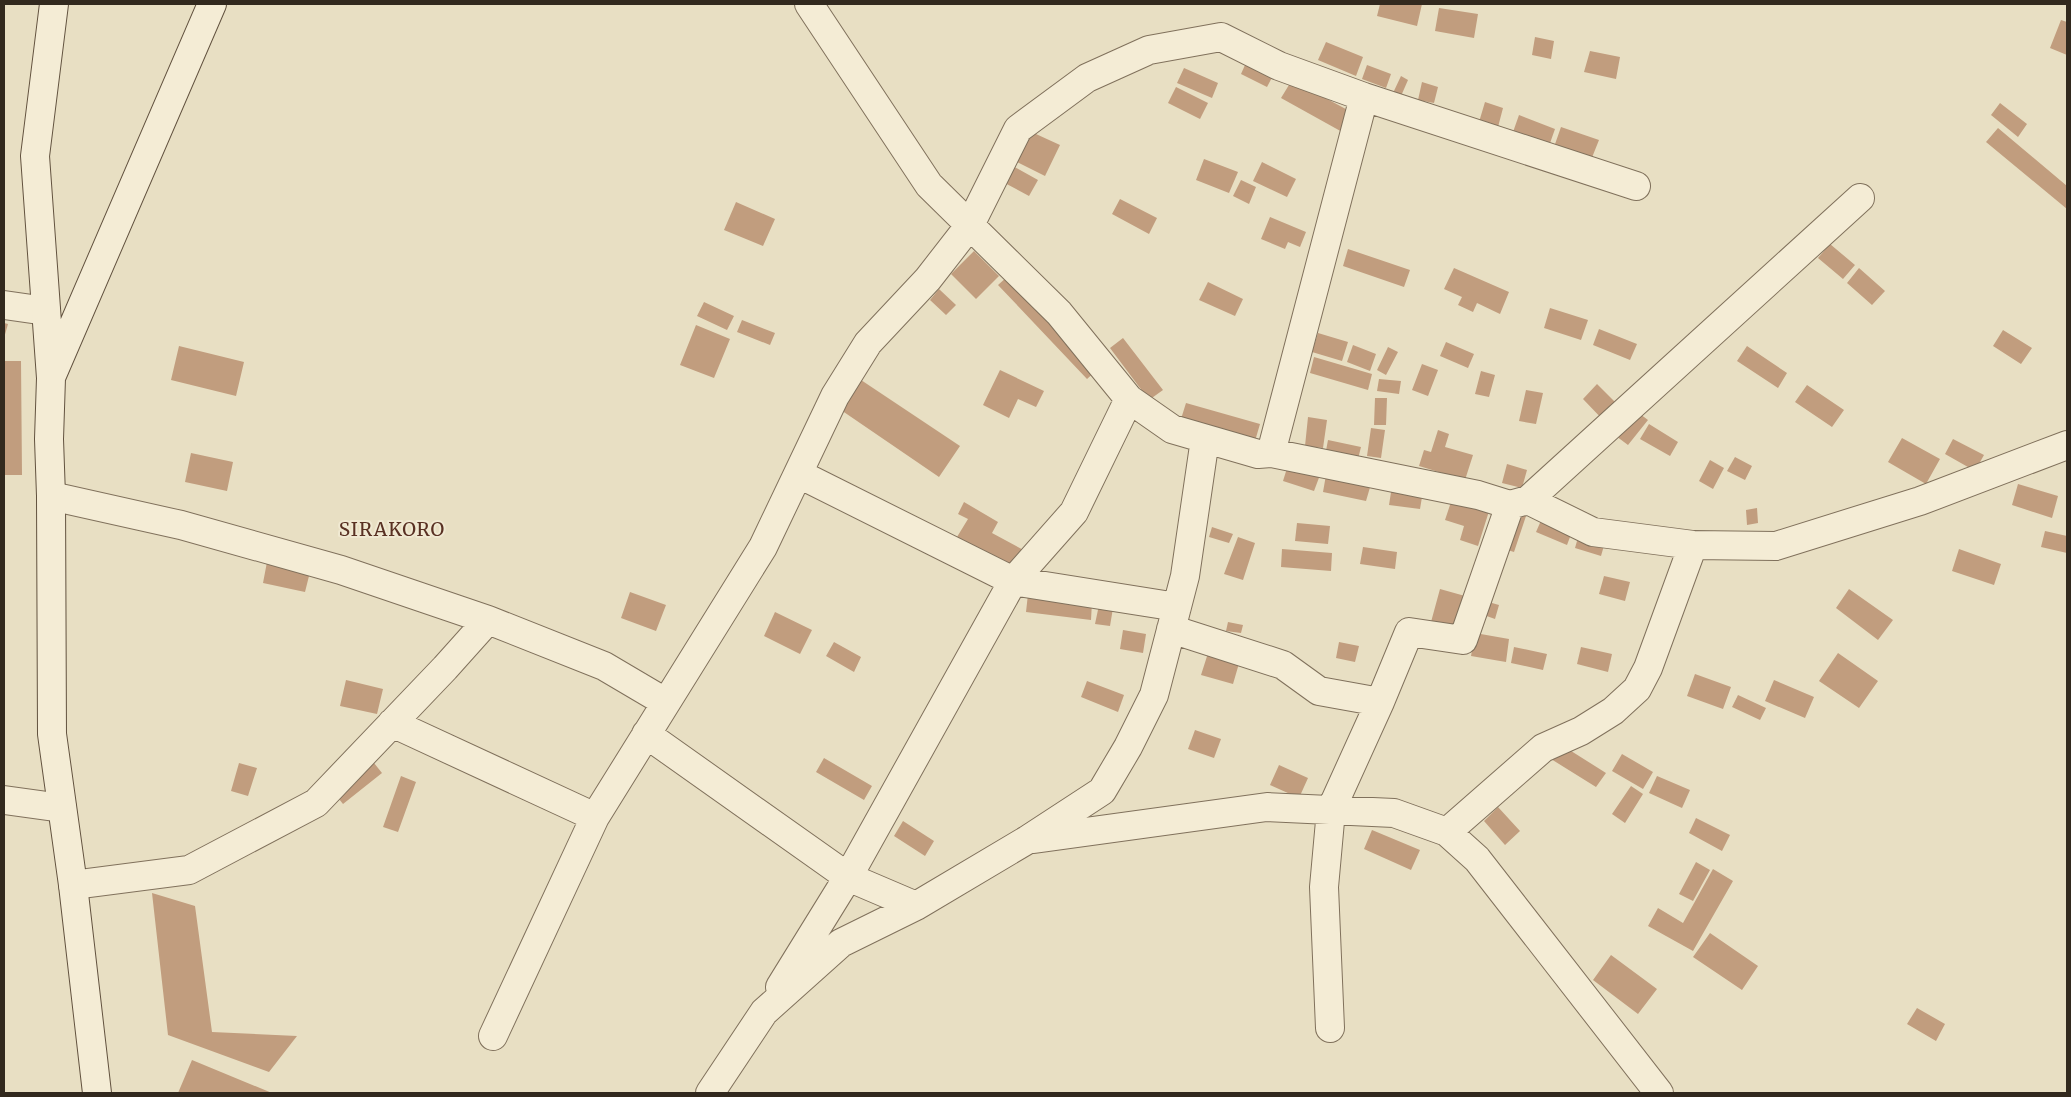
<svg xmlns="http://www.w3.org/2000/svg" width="2071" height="1097" font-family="Merriweather,serif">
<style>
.building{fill:#c19d7e}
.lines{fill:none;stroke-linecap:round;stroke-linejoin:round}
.street-casing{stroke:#80715c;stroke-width:30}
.secondary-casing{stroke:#62523f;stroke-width:30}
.street{stroke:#f4ecd5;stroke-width:28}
.secondary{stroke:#f4ecd5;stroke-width:28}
.labels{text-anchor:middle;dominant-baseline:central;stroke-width:4;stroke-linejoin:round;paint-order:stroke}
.quarter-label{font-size:19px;letter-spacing:1px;fill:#593123;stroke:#f0e9d2}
</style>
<rect width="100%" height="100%" fill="#e8dfc3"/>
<path class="building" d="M1380,4H1422L1417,26L1377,16Z
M1439,8L1478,14L1474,38L1435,31Z
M2061,20L2067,22V55L2050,48Z
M1535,37L1554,41L1551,59L1532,55Z
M1326,42L1363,57L1356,76L1318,60Z
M1590,51L1620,57L1616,79L1584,72Z
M1249,56L1276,70L1267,87L1241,74Z
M1367,65L1391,74L1386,88L1362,79Z
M1184,68L1218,83L1212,98L1177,83Z
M1401,76L1408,80L1401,96L1393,93Z
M1292,80L1355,114L1344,133L1281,98Z
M1422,82L1438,87L1434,103L1418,100Z
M1176,87L1208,103L1200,119L1168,103Z
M1485,102L1503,108L1498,127L1479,122Z
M2000,103L2027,124L2018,137L1991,115Z
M1519,115L1555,129L1549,146L1513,132Z
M1561,127L1599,140L1591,160L1554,147Z
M1998,128L2067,186V209L1986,142Z
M1025,129L1060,145L1045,176L1011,159Z
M1204,159L1238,172L1229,193L1196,180Z
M1262,162L1296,179L1287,197L1253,181Z
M1011,165L1038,180L1029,196L1001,181Z
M1241,180L1256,187L1249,204L1233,196Z
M1120,199L1157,218L1149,234L1112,214Z
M736,202L775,219L763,246L724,230Z
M1270,217L1306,232L1300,247L1288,242L1285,249L1261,239Z
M1830,244L1855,265L1843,279L1818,258Z
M1348,249L1410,270L1404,287L1343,266Z
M974,251L999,276L976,299L951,274Z
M1454,268L1509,292L1500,314L1477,303L1473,312L1458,305L1462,297L1444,289Z
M1859,268L1885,291L1872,305L1847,283Z
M1008,276L1097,370L1087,379L998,285Z
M1208,282L1243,299L1235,316L1199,300Z
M939,289L956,305L946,315L930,300Z
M704,302L734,316L727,330L697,316Z
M1550,308L1588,320L1581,340L1544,328Z
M742,320L775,333L770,345L737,332Z
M4,323L8,324L4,338Z
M696,325L730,339L714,378L680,365Z
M1599,329L1637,344L1630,360L1593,345Z
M2003,330L2032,348L2021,364L1993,346Z
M1318,333L1348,342L1342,361L1312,352Z
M1123,338L1163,390L1149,400L1110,348Z
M1446,342L1474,354L1468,368L1440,356Z
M1353,345L1376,354L1370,371L1347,362Z
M179,346L244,362L236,396L171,380Z
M1747,346L1787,373L1778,388L1737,361Z
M1388,347L1398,352L1386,375L1377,370Z
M1314,357L1372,374L1368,390L1310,373Z
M4,361H21L22,475H4Z
M1422,364L1438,370L1428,396L1412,390Z
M1000,370L1044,391L1036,407L1018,399L1009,418L983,405Z
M1481,371L1495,375L1489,397L1475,394Z
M858,378L960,446L939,477L838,408Z
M1379,379L1401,381L1399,394L1377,391Z
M1597,384L1621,408L1606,423L1583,399Z
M1807,385L1844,410L1832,427L1795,402Z
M1526,390L1543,393L1536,424L1519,421Z
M1375,398H1387L1386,425H1374Z
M1186,403L1260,424L1255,441L1181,419Z
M1636,411L1648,420L1628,445L1616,436Z
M1308,417L1327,420L1323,448L1305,446Z
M1649,424L1678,442L1670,456L1640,439Z
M1371,428L1385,430L1381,458L1367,456Z
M1438,430L1449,434L1445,447L1473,455L1465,480L1419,466L1424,450L1431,452Z
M1902,438L1940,459L1926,484L1888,462Z
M1953,439L1984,455L1975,471L1945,454Z
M1328,440L1361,447L1357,463L1325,456Z
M191,453L233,462L227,491L185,482Z
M1735,457L1752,466L1745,480L1727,471Z
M1710,460L1724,468L1713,489L1699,481Z
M1507,464L1527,470L1522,488L1502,483Z
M1288,465L1320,475L1314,491L1283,481Z
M1326,475L1371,484L1366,501L1323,492Z
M2018,484L2058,496L2052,518L2012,505Z
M1392,486L1423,491L1420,509L1389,505Z
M1453,496L1490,508L1478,546L1460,540L1464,526L1445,520Z
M964,502L998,522L992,533L1027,552L1016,571L957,537L968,519L958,514Z
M1514,508L1527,513L1514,552L1501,548Z
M1757,508L1758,523L1747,525L1746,510Z
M1543,516L1573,529L1567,545L1536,532Z
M1297,523L1330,526L1328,544L1295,541Z
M1212,527L1233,534L1229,543L1209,537Z
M2045,531L2067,536V553L2041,547Z
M1579,534L1605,542L1601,556L1575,548Z
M1238,537L1255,543L1243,580L1224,574Z
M1363,547L1397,552L1395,569L1360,564Z
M1282,549L1332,553L1331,571L1281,567Z
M1959,549L2001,564L1994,585L1952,571Z
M267,562L310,572L305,592L263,583Z
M1604,576L1630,582L1625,601L1599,594Z
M1440,589L1465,596L1456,629L1431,622Z
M1849,589L1893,620L1878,640L1836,608Z
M630,592L666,605L656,631L621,618Z
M1028,594L1092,602L1091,620L1026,612Z
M1485,601L1499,605L1495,619L1481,614Z
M1099,605L1113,608L1110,626L1095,624Z
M775,612L812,630L800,654L764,636Z
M1228,622L1243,625L1241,633L1226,631Z
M1123,630L1146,634L1143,653L1120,649Z
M1475,633L1509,639L1506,662L1471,656Z
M834,642L861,657L854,672L826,656Z
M1339,642L1359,646L1355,662L1336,658Z
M1514,647L1547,654L1543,670L1511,663Z
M1581,647L1612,654L1608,672L1577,664Z
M1209,650L1240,660L1233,684L1201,675Z
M1838,653L1878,681L1859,708L1819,681Z
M1695,674L1731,687L1723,709L1687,696Z
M346,680L383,689L377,714L340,706Z
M1774,680L1814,697L1805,718L1765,701Z
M1087,681L1124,695L1118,712L1081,697Z
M1738,695L1766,708L1760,720L1732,707Z
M1195,730L1221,739L1214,758L1188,749Z
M1560,744L1606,773L1596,787L1551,759Z
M1622,754L1653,772L1643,789L1612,771Z
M824,758L872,786L864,800L816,772Z
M239,763L257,768L248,796L231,791Z
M374,763L382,773L343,804L335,794Z
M1279,765L1308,778L1299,798L1270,785Z
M401,776L416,782L398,832L383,827Z
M1657,776L1690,790L1682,808L1649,793Z
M1631,786L1643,794L1625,823L1612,814Z
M1498,807L1520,831L1505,845L1484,821Z
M1696,818L1730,835L1722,851L1689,833Z
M903,821L934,841L925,856L894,836Z
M1372,830L1420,850L1411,870L1364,849Z
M1696,862L1710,870L1693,901L1679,894Z
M1713,869L1733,881L1693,951L1648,926L1658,908L1683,923Z
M152,893L195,906L212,1032L297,1036L269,1072L168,1035Z
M1710,933L1758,966L1742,990L1693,957Z
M1611,955L1657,989L1638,1014L1593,980Z
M1917,1008L1945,1024L1936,1041L1907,1024Z
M192,1060L272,1093H178Z"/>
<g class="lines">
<g class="street-casing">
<path id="street" d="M809,4L929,185L1059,313L1129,399L1172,429L1258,454L1271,453L1478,495L1510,505L1528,500L1593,532L1693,545L1776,546L1920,501L2067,445
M4,305L46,311
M1271,453L1364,97
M799,474L1013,581L1177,607
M51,496L181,525L341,570L488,620L604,666L665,702
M1528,500L1860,198
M1171,629L1283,665L1319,691L1380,702
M392,723L595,817
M646,734L848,877L916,906
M4,800L62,808
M1447,832L1543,748L1581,731L1613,711L1637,689L1648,668L1693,545
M1034,839L1267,807L1394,813L1447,832L1477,859L1659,1093
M73,885L189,870L316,803L445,668L488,620
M780,987L848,877L1013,581L1074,512L1129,399
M1330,1028L1324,887L1331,810L1380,702L1409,632L1463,640L1510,505
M493,1036L595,817L763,547L835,396L868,343L928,279L970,225L1018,129L1087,78L1149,50L1221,37L1279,66L1364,97L1636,186
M710,1093L764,1012L841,943L916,906L1027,840L1102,791L1128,747L1154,695L1185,576L1205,439"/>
</g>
<g class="secondary-casing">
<path id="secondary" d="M54,4L35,156L51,378L49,439L51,496L52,734L73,885L97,1093
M52,375L212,4"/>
</g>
<use href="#street" class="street"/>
<use href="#secondary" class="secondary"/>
</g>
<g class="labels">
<g class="quarter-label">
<text x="392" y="529">SIRAKORO</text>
</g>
</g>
<rect width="2071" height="1097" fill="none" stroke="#32291e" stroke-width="10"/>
</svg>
